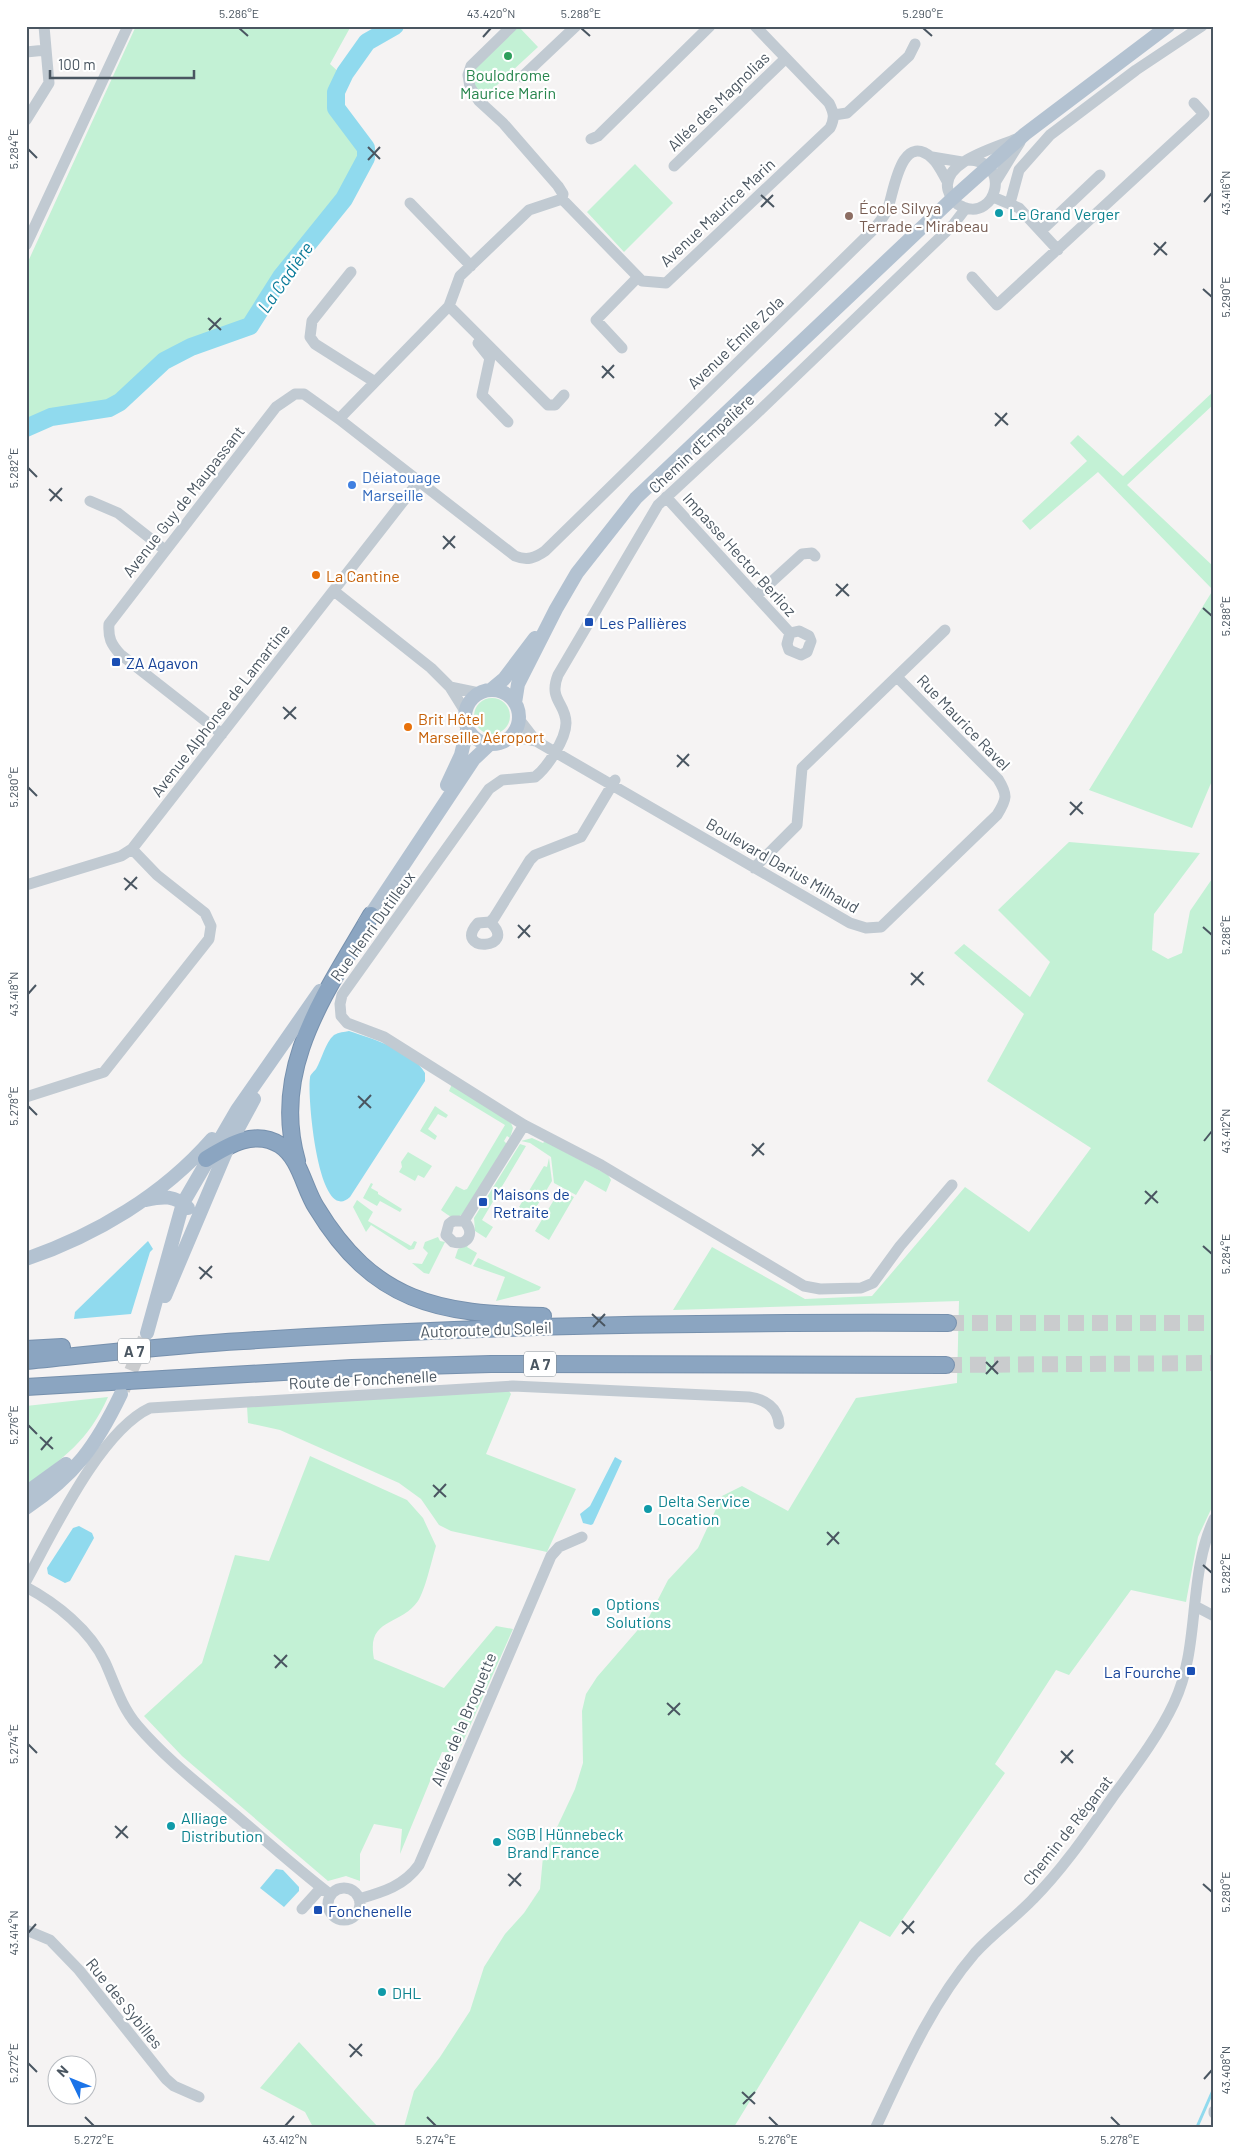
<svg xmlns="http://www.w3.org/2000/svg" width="1240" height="2153" font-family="Barlow,sans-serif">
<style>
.green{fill:#c3f1d5}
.water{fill:#90daee}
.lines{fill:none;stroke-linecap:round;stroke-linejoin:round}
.stream{stroke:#90daee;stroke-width:3}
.river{stroke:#90daee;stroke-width:18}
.major-tunnel{stroke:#caccce;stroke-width:14;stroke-dasharray:14 7;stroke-linecap:butt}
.highway-tunnel{stroke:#caccce;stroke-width:16;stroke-dasharray:16 8;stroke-linecap:butt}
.highway-casing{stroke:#7690ad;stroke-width:18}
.minor{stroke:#c1cad2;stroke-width:11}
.major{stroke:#b3c2d1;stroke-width:14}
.highway{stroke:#8ba5c1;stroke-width:16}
.ticks{fill:none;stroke:#4a5661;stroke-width:2}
.leisure-dot{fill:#2e9e5b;stroke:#fff;stroke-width:2}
.culture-dot{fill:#0f9aa8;stroke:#fff;stroke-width:2}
.education-dot{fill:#8d6e63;stroke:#fff;stroke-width:2}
.shop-dot{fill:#3f7fe0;stroke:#fff;stroke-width:2}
.food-dot{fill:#e8710a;stroke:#fff;stroke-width:2}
.transit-dot{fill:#1a4fb4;stroke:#fff;stroke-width:2}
.labels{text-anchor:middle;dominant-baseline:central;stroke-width:4.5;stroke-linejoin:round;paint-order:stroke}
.shield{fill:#fff;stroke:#808990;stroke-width:1}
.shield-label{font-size:15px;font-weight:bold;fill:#4a5661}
.leisure-label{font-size:16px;fill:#27864d;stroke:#fff}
.street-label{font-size:16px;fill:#4a5661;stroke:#fff}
.education-label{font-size:16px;fill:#785e54;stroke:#fff;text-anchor:start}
.culture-label{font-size:16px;fill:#0d838f;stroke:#fff;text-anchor:start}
.shop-label{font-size:16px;fill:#366cbe;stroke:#fff;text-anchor:start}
.food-label{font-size:16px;fill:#c56008;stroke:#fff;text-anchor:start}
.transit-label{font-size:16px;fill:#164399;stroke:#fff;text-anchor:start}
.water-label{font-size:18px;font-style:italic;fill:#0c7c9b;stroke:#fff}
.neatline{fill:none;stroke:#4a5661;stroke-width:2}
.ticks-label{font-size:12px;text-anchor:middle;fill:#4a5661}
</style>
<rect width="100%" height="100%" fill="#f5f3f3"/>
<path class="green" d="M136,26H351L330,64L342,75L334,92L336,109L364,148V158L342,197L279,276L248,325L191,345L163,359L117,402L107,406L51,414L26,425V266Z
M518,26L538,47L482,99C477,91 471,82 473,73C476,59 507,36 518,26Z
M635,164L673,203L624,252L587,212Z
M1214,391V404L1127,485L1214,567V776L1192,828L1089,790L1213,590L1098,472L1030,530L1022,521L1087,461L1070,443L1078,435L1123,476Z
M474 716a18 18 0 1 1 36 0a18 18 0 1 1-36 0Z
M1069,842L1200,853L1154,914L1152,950L1168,959L1182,953L1190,911L1214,876V1503L1198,1537L1186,1602L1131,1590L1069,1675L1056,1670L995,1764L1005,1773L890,1937L860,1921L734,2127H404L414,2091L440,2057L470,2011L484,1967L505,1934L524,1913L540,1889L543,1857L575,1789L583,1763L582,1711L586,1694L597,1677L649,1617L668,1580L698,1548L722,1496L742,1486L788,1511L856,1398L957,1383L959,1301L673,1310L712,1247L805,1299L872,1296L965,1187L1029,1232L1091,1148L987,1081L1024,1014L954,953L964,944L1030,997L1050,962L998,910Z
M452,1084L511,1123L513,1128L510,1138L507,1136L504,1141L507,1144L465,1213C454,1220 450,1217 441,1210L456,1186L464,1190L467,1189L505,1125L449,1091Z
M435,1106L448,1115L446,1118L438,1114L428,1129L437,1136L435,1140L420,1131Z
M532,1138L543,1143L545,1141L608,1175L611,1180L606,1192L585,1180L576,1195L554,1183L551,1157L530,1143L521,1141Z
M520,1144L526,1146L482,1220L493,1227L486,1238L475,1231L474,1218Z
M408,1152L432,1166L424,1178L418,1175L415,1181L399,1172L402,1167L401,1162Z
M549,1158L552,1181L532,1214L519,1207L525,1197L528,1198L529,1196L527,1194L544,1166L547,1167Z
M371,1183L373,1184L371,1188L378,1192V1194L402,1209L400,1212L380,1201L377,1206L363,1198Z
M560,1190L574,1197L549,1240L535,1231Z
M357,1200L373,1212L368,1221L411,1246L414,1241L417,1242L414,1249L409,1250L371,1225L366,1232L353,1207Z
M438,1237L440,1241L445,1242L429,1274L424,1273L412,1263L422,1264L428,1253L423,1248L425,1242Z
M470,1243L467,1247L477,1253L471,1265L455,1258L458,1249Z
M478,1258L541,1287L539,1290L496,1301L505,1277L473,1266Z
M509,1391L511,1394L486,1454L576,1489L547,1552L451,1531L439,1525L421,1499L399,1483L280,1430L248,1423L247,1406Z
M108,1397C89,1440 63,1459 26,1485V1406Z
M310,1456L407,1500L423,1518L436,1546C432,1559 425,1591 418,1601C400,1627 366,1617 374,1659L444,1688L496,1626L513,1629L458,1753L442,1752L400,1854L402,1829L374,1824L360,1854V1881L346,1876L328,1881L182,1756L144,1716L202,1663L235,1555L269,1561Z
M299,2042L378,2127H313L305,2112L260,2088Z"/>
<path class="water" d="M349,1031C373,1039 413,1051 425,1073V1081L350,1197C318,1227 307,1094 310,1078C310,1074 314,1072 316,1069C322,1059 325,1043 334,1035C339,1032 344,1032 349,1031Z
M148,1241L153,1249L150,1252L131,1314L74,1319L75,1312Z
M615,1457L622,1461L593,1524L591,1525L583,1523L580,1514L590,1506Z
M79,1526L92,1533L94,1538L70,1581L65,1583L48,1574L47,1568L73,1528Z
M276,1869L283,1870L299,1887V1891L284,1907L260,1888Z"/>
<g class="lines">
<path class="stream" d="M1197,2127L1214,2088"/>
<path class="river" d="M26,428L51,417L109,408L120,402L164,361L191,347L250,326L281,277L344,199L366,158V148L336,108V92L345,73L367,42L395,26"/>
<path class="major-tunnel" d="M123,1390L147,1333"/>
<path class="highway-tunnel" d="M948,1323H1214
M946,1365L1214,1363"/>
<g class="highway-casing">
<path id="highway" d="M206,1159C229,1145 255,1129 280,1145C300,1158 304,1188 316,1207C374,1303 438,1314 543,1316
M297,1161C270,1067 327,992 371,915
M26,1349L62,1347
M26,1361C98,1354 171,1345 243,1341C478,1325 712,1322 948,1323
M26,1387L352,1368L491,1364L946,1365"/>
</g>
<path class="minor" d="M512,26L471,66L468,75L470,87L479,101L503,123L558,186L563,194L562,199
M26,52L46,50
M522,77L576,26
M834,115L847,113L909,56L915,44
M26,120L49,83L44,26
M591,139L598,136L710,26
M932,157L962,162
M968,160C1013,161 996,221 963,207C955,204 950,198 948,190C941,162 995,148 1016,139
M674,166L785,59
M996,181L1020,142
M993,197L1019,208L1058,250
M410,203L471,266
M1010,203L1019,170L1050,135L1136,70L1202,26
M1041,231L1100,175
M26,245L128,26
M351,272L312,321L310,337L315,344L375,382
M972,277L997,305L1204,114L1194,103
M449,306L548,405H555L564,395
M478,343L490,358L482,395L508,422
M622,348L596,320L638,277
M339,419L449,306L460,276L529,210L562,199L642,281L666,283L830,128C835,118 834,113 829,103L755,26
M666,497L790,633L787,644L789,650L801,655L807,652L811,641L809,636L799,631L790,633
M90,501L118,513L165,550
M334,591L431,668L450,687L465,711
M756,596L802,554L812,553L815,556
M450,687L479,693
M519,719L536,741
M222,734L120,654C111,644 108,638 109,624L276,407L295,394H304L339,419L515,556C527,561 535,558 545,551L873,230C879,223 885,216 888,208C894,191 901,131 932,158C938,163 943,174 947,181
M511,736L536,741L850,923L866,928L881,927L997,815C1007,799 1008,795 998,779L897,677
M754,868L797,825L802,768L945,630
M26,885L121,856L132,849L419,481
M490,922C520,950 451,953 478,923L490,922L494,918L530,860L535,855L581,837L615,780
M26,1097L104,1072L209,939L211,926L205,913L157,875L132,849
M952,1185L900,1246L873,1283L861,1288L820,1289L804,1286L601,1165L524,1125L384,1037L347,1023L341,1016L340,1004L342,995L489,789L502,780L535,777C547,768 566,739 566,723C566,703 548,700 558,675L658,505L754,416L953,225L966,208
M464,1221C475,1232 469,1246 453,1242L446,1235L449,1224L453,1221H464L524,1125
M26,1581C53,1532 100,1431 150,1408L513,1386L749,1397C765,1399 778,1408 779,1424
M26,1587C56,1603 90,1630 105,1662C115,1684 121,1706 137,1725C165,1758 200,1785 232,1812C265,1840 297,1869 331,1895
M1195,1606L1214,1616
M328 1904a16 16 0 1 1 32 0a16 16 0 1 1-32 0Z
M359,1899C383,1892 404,1886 419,1865L551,1556L559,1547L582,1537
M302,1909L321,1888
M26,1930L50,1940L79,1970L166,2079L174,2086L199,2097
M1214,2111V2113
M876,2127C904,2067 932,2003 975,1953C993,1933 1015,1918 1033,1899C1063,1869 1088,1832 1112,1798C1134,1768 1158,1737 1174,1703C1201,1646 1187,1577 1214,1519"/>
<path class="major" d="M492,689L504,679L535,638
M465 717a27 27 0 1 1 54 0a27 27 0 1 1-54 0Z
M515,703L518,684L556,609L577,573L636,498L952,199L1025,134L1168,26
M447,785L461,755L467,730
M365,923L474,759L490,744
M146,1200C163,1196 175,1195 188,1208
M26,1259C96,1235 163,1195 212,1139
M165,1296L228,1147L254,1099
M147,1333L183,1203L237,1110L320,991
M26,1493L66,1464
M26,1508C75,1475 96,1446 121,1394"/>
<use href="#highway" class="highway"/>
</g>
<path class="ticks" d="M239,28L248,36M581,28L590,36M923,28L932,36M483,37L491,28M368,147L380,159M28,149L37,158M368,160L380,147M761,195L774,207M1204,202L1212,193M761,207L773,195M1154,243L1167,255M1154,255L1166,242M1203,289L1212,297M208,318L221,330M209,330L221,318M602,366L614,378M602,378L614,365M995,413L1008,425M995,426L1007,413M28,468L37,477M49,489L62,501M50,501L62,488M443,536L455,548M443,549L455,536M836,584L849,596M836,596L848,584M1203,608L1212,616M283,707L296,719M284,719L296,707M677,755L689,766M677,767L689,754M28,787L37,796M1070,802L1083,814M1070,815L1082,802M124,878L137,889M125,890L137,877M518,925L530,937M1203,927L1212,935M518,938L530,925M911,973L924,985M911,985L923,972M28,994L36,985M358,1096L371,1108M28,1106L37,1115M359,1108L371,1095M1204,1141L1212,1131M752,1144L764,1155M752,1156L764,1143M1145,1191L1158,1203M1145,1204L1157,1191M1203,1246L1212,1254M199,1267L212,1278M200,1279L212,1266M592,1314L605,1326M593,1327L605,1314M986,1362L998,1374M986,1374L998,1361M28,1425L37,1434M40,1437L53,1449M41,1450L52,1437M433,1485L446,1497M434,1497L446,1484M827,1532L839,1544M827,1545L839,1532M1203,1565L1212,1573M274,1655L287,1667M275,1668L287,1655M667,1703L680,1715M668,1715L680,1703M28,1744L37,1753M1061,1751L1073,1763M1061,1763L1073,1750M115,1826L128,1838M116,1838L127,1826M508,1874L521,1886M1203,1884L1212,1892M509,1886L521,1873M902,1921L914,1933M28,1933L36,1924M902,1934L914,1921M349,2044L362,2056M350,2057L362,2044M28,2063L37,2072M1204,2079L1212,2070M742,2092L755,2104M743,2104L755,2092M85,2117L94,2126M427,2117L436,2126M769,2117L778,2126M1111,2117L1120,2126M285,2126L294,2116"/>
<circle class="leisure-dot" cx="508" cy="56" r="5"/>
<g class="culture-dot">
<circle cx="999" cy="213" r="5"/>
<circle cx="648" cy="1509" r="5"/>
<circle cx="596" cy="1612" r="5"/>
<circle cx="171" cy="1826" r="5"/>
<circle cx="497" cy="1842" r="5"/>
<circle cx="382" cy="1992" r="5"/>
</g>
<circle class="education-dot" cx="849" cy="216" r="5"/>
<circle class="shop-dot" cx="352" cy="485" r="5"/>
<g class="food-dot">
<circle cx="316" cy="575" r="5"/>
<circle cx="408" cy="727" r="5"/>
</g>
<g class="transit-dot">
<rect x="584" y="617" width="10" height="10" rx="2.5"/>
<rect x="111" y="657" width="10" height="10" rx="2.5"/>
<rect x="478" y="1197" width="10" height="10" rx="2.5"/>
<rect x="1186" y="1666" width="10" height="10" rx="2.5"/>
<rect x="313" y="1905" width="10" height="10" rx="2.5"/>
</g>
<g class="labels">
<g class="shield">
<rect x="118" y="1338.5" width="32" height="25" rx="4"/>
<rect x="524" y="1351.5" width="32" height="25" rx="4"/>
</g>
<g class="shield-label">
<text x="134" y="1351">A 7</text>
<text x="540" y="1364">A 7</text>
</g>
<g class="leisure-label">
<text x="508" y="74">Boulodrome<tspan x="508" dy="18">Maurice Marin</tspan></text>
</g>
<g class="street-label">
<text transform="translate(718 101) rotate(-44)">Allée des Magnolias</text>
<text transform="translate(717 212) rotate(-43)">Avenue Maurice Marin</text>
<text transform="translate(735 342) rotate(-44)">Avenue Émile Zola</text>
<text transform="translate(701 443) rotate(-43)">Chemin d'Empalière</text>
<text transform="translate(183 501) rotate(-52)">Avenue Guy de Maupassant</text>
<text transform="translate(740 554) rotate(48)">Impasse Hector Berlioz</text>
<text transform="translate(220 710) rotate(-52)">Avenue Alphonse de Lamartine</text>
<text transform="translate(964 722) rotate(46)">Rue Maurice Ravel</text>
<text transform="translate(783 865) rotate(30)">Boulevard Darius Milhaud</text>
<text transform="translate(372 926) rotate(-54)">Rue Henri Dutilleux</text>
<text transform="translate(486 1329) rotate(-2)">Autoroute du Soleil</text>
<text transform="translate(363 1379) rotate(-3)">Route de Fonchenelle</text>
<text transform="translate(463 1719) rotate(-67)">Allée de la Broquette</text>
<text transform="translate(1067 1830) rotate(-52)">Chemin de Réganat</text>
<text transform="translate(125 2003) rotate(51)">Rue des Sybilles</text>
</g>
<g class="education-label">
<text x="859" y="207">École Silvya<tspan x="859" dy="18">Terrade - Mirabeau</tspan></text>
</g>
<g class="culture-label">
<text x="1009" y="213">Le Grand Verger</text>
<text x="658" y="1500">Delta Service<tspan x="658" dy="18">Location</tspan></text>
<text x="606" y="1603">Options<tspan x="606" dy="18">Solutions</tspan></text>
<text x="181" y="1817">Alliage<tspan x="181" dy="18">Distribution</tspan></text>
<text x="507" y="1833">SGB | Hünnebeck<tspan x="507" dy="18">Brand France</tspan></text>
<text x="392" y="1992">DHL</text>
</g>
<g class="shop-label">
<text x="362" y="476">Déiatouage<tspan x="362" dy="18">Marseille</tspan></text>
</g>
<g class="food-label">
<text x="326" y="575">La Cantine</text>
<text x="418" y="718">Brit Hôtel<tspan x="418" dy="18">Marseille Aéroport</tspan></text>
</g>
<g class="transit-label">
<text x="599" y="622">Les Pallières</text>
<text x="126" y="662">ZA Agavon</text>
<text x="493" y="1193">Maisons de<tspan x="493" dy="18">Retraite</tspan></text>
<text x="1181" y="1671" text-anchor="end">La Fourche</text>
<text x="328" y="1910">Fonchenelle</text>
</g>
<g class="water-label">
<text transform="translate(285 277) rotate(-55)">La Cadière</text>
</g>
</g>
<rect width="1240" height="2153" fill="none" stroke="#ffffff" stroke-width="55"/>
<g transform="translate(72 2080) rotate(313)"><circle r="24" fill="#ffffff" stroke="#b7bbc0"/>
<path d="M0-4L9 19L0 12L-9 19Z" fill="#1a73e8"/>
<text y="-8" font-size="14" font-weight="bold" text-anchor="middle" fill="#4a5661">N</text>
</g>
<path d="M50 70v8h144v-8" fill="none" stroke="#4a5661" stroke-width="2.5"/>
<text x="58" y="70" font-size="15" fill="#4a5661" stroke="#ffffff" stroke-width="4" paint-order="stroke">100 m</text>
<rect x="28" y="28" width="1184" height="2098" class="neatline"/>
<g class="ticks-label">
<text x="239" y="18">5.286°E</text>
<text x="491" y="18">43.420°N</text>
<text x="581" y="18">5.288°E</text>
<text x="923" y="18">5.290°E</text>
<text transform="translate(14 149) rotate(-90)" y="4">5.284°E</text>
<text transform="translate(1226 193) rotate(-90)" y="4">43.416°N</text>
<text transform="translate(1226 297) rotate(-90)" y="4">5.290°E</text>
<text transform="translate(14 468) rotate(-90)" y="4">5.282°E</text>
<text transform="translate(1226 616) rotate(-90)" y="4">5.288°E</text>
<text transform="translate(14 787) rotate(-90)" y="4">5.280°E</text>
<text transform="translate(1226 935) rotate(-90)" y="4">5.286°E</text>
<text transform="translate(14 994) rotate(-90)" y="4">43.418°N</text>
<text transform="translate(14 1106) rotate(-90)" y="4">5.278°E</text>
<text transform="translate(1226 1131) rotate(-90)" y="4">43.412°N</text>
<text transform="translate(1226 1254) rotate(-90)" y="4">5.284°E</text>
<text transform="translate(14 1425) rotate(-90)" y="4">5.276°E</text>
<text transform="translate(1226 1573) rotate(-90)" y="4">5.282°E</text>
<text transform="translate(14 1744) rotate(-90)" y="4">5.274°E</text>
<text transform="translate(1226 1892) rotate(-90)" y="4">5.280°E</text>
<text transform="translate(14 1933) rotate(-90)" y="4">43.414°N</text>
<text transform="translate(14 2063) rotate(-90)" y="4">5.272°E</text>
<text transform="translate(1226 2070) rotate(-90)" y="4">43.408°N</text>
<text x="94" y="2144">5.272°E</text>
<text x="285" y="2144">43.412°N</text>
<text x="436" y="2144">5.274°E</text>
<text x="778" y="2144">5.276°E</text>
<text x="1120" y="2144">5.278°E</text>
</g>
</svg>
